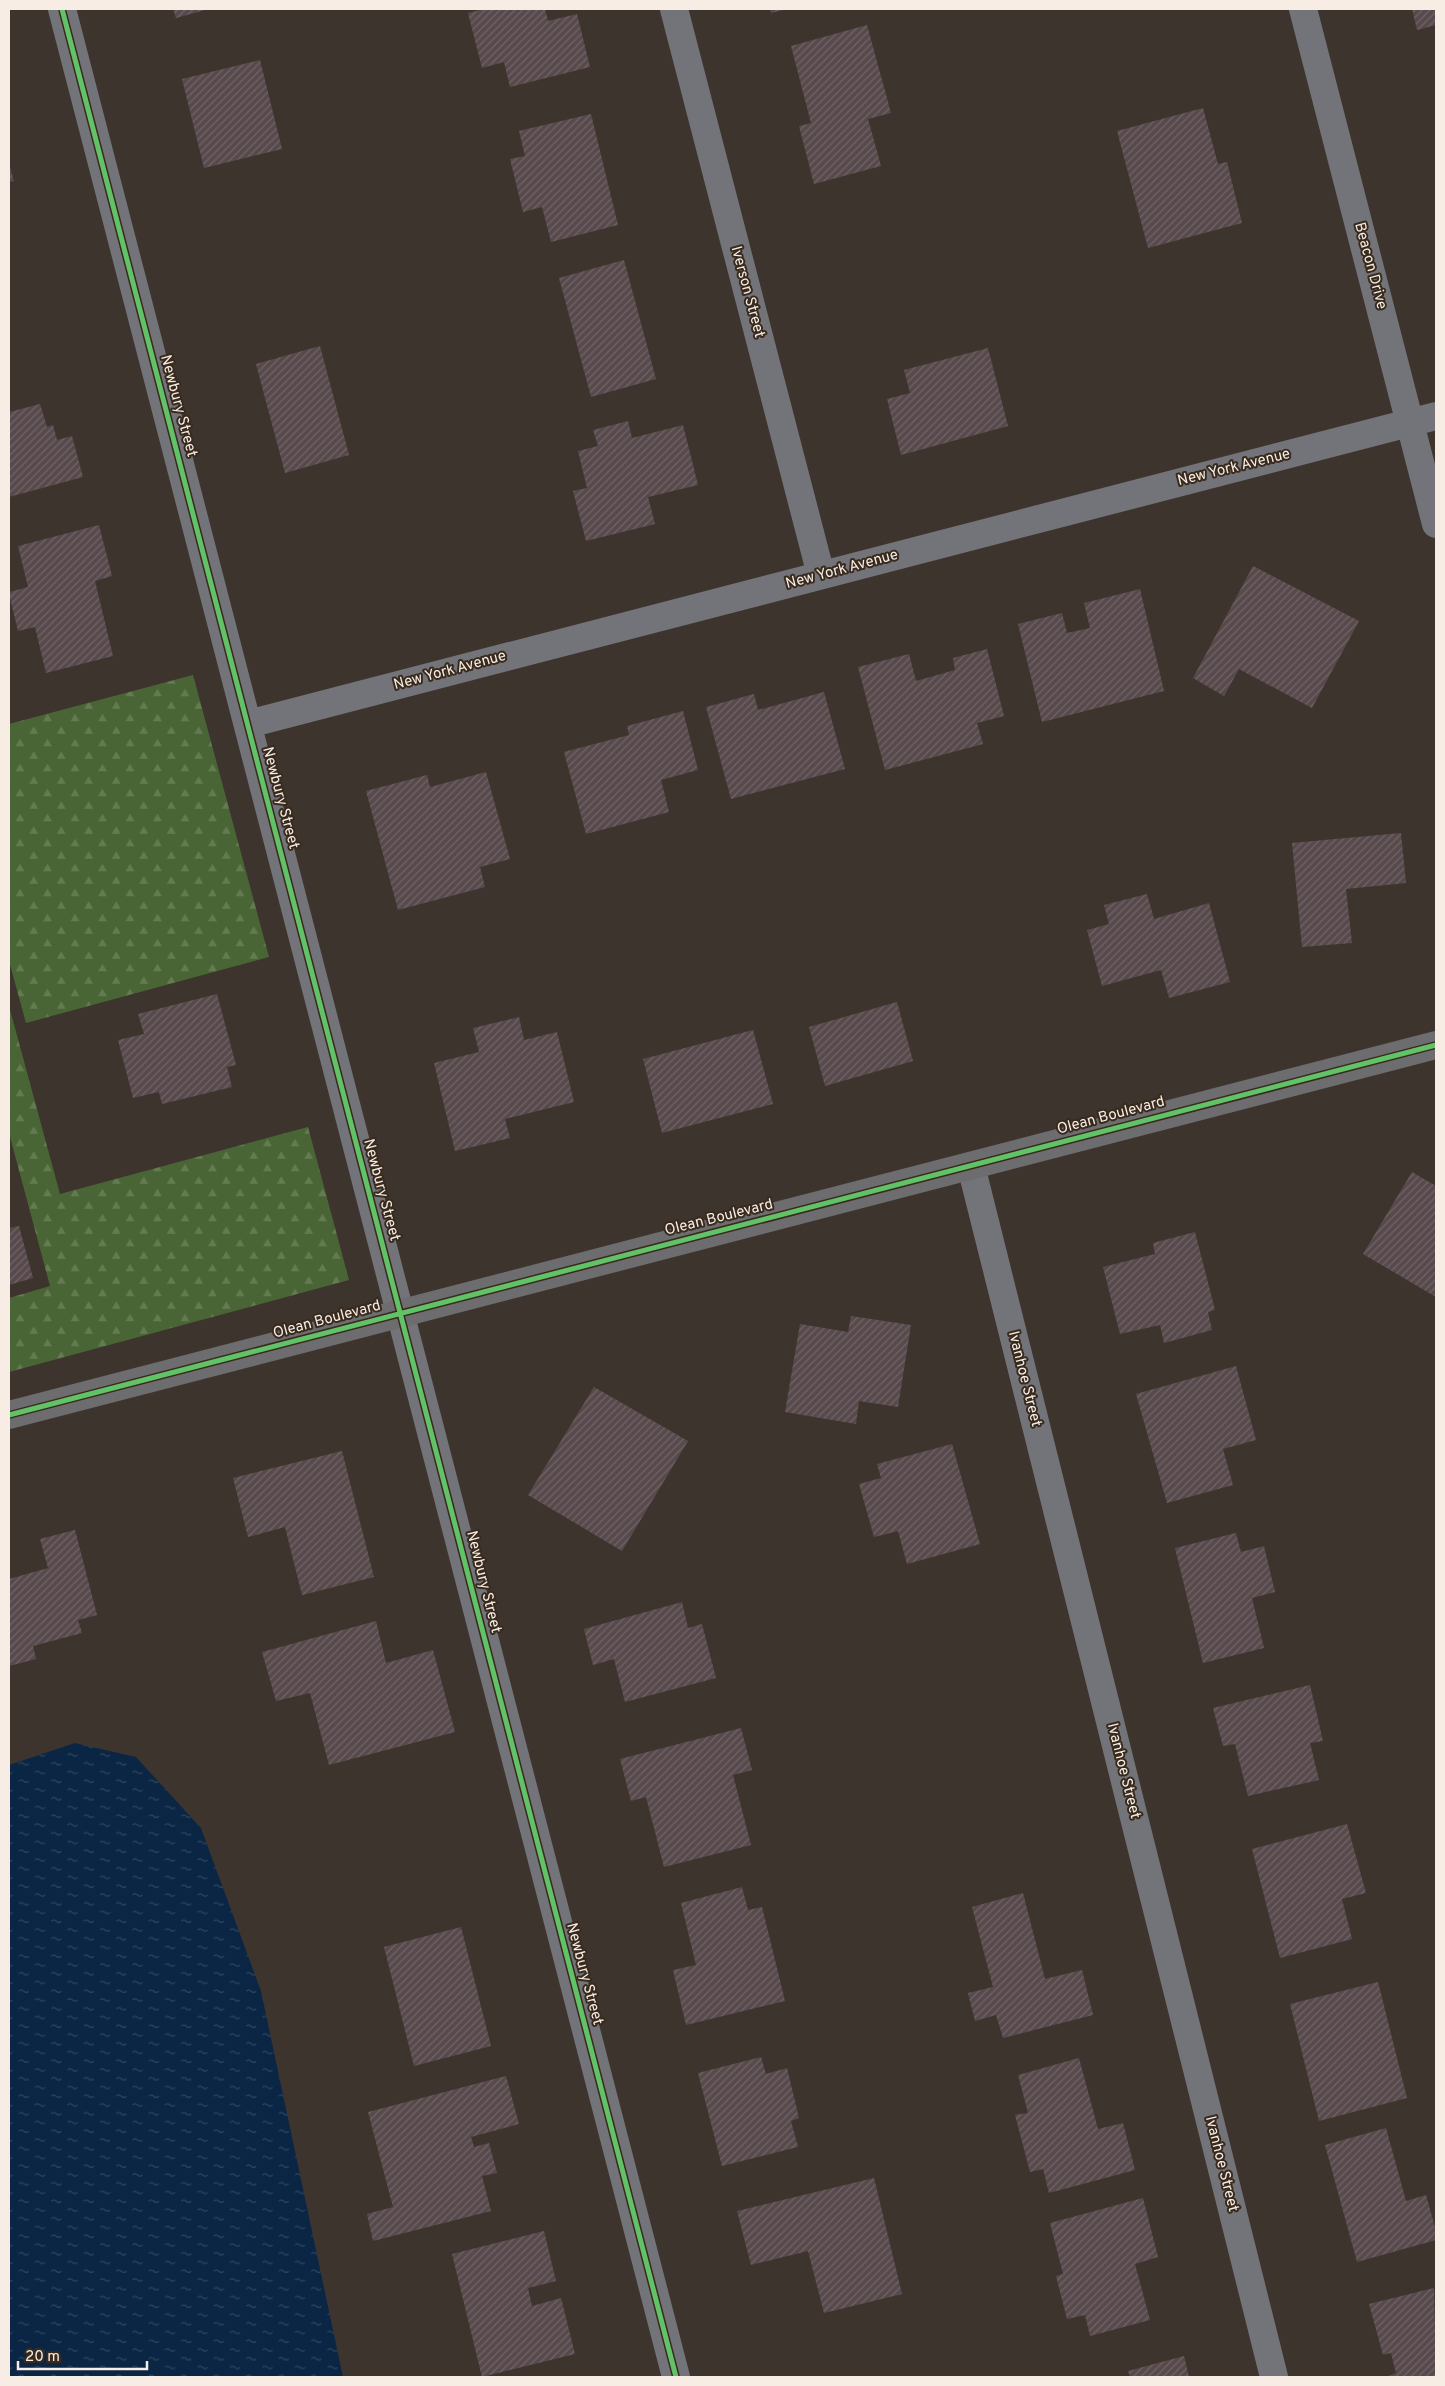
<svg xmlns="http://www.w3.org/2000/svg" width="1445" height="2386" font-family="Overpass,sans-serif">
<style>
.forest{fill:url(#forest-firs)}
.water{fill:url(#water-ripples)}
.building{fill:url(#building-hatch)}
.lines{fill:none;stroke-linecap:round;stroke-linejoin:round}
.street{stroke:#73737a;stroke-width:28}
.secondary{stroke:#6d6c6f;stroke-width:28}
.cycleway-casing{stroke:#382a1d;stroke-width:8}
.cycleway{stroke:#61c268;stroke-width:5}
.labels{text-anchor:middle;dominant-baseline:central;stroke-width:4;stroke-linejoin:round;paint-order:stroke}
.street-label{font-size:15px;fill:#f7ede5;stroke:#382a1d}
</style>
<defs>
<pattern id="forest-firs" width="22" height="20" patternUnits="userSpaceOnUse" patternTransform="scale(1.25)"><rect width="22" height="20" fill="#496535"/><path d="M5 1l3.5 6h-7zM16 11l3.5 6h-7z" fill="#647b52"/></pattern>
<pattern id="water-ripples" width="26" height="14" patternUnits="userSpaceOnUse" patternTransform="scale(1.25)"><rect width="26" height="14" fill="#0b2644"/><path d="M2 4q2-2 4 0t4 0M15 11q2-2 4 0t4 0" fill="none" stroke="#2f465f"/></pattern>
<pattern id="building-hatch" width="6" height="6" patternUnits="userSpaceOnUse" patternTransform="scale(1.25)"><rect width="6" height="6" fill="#584a4c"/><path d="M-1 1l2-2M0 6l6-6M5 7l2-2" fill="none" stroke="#716466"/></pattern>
</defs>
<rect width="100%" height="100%" fill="#3d352d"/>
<path class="forest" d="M193,675L269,957L26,1023L9,961V724Z
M9,1006L60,1194L308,1127L349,1280L9,1372V1298L50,1286L9,1133Z"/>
<path class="water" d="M75,1743L136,1757L201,1828L261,1991L343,2377H9V1765Z"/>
<path class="building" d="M173,9H209L176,18Z
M484,9H545L548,21L577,14L590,67L510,87L504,62L482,68L468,13Z
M770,9H787L771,13Z
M1412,9H1436V25L1417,30Z
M867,25L891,113L868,119L881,166L814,184L799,126L811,123L791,46Z
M260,60L282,149L204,168L182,79Z
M1203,108L1218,164L1227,162L1242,223L1148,248L1117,131Z
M591,114L618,225L551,242L542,207L523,212L510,159L525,156L519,131Z
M9,164L14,181L9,182Z
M624,260L656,379L591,397L559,278Z
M320,346L349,455L285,473L256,364Z
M988,348L1008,426L901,455L887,399L910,393L904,370Z
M40,404L47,427L53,425L57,440L72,436L83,477L9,497V412Z
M628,421L632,438L683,425L698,485L648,497L655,524L586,541L573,491L587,488L578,451L598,446L593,430Z
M99,525L112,576L95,581L113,656L46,673L35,627L18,631L9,594V592L28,587L18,546Z
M1253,566L1359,621L1312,708L1239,669L1224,696L1193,678Z
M1140,589L1164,691L1042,722L1018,624L1062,613L1067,633L1090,628L1084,603Z
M987,649L1004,716L977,723L983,744L885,770L858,667L909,654L916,681L955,670L953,658Z
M824,692L845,769L731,799L706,707L754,694L758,710Z
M683,711L698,770L661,780L669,812L586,834L564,752L629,735L627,726Z
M486,772L510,859L480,867L485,887L398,910L366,791L427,775L430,787Z
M1401,833L1406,883L1346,889L1352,943L1302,947L1292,843Z
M1147,894L1154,919L1209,903L1230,982L1169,998L1161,970L1102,986L1087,930L1109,924L1104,905Z
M217,994L236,1065L227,1067L232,1087L162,1104L159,1092L133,1098L118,1040L144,1034L138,1014Z
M897,1002L913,1061L825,1086L809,1027Z
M519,1017L524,1040L557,1032L574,1102L505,1119L510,1138L455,1151L434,1063L479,1052L473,1028Z
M753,1030L773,1104L662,1133L643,1059Z
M1412,1172L1436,1186V1297L1363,1254Z
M19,1226L33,1278L9,1285V1228Z
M1195,1232L1215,1310L1208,1312L1212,1330L1164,1343L1160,1325L1120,1334L1103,1267L1155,1254L1153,1243Z
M851,1316L911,1325L898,1407L859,1401L856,1424L785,1412L800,1324L848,1332Z
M1236,1366L1256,1440L1223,1449L1233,1485L1167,1503L1136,1394Z
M594,1387L688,1441L622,1551L528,1495Z
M952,1444L980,1544L907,1564L898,1531L874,1537L859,1484L881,1478L877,1464Z
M342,1451L374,1577L302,1595L285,1527L248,1537L233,1478Z
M75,1530L97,1615L78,1620L82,1633L33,1646L36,1659L9,1666V1579L48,1568L40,1539Z
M1236,1533L1241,1552L1264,1546L1275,1592L1252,1598L1264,1648L1203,1663L1175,1548Z
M682,1602L688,1628L702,1624L716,1678L625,1702L614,1659L593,1665L584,1629Z
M376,1621L386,1663L433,1650L455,1732L329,1765L310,1693L276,1701L262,1652Z
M1310,1685L1323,1741L1310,1743L1319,1780L1248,1796L1235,1744L1223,1746L1213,1708Z
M741,1728L752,1770L733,1775L751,1845L664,1867L646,1797L631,1801L620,1759Z
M1347,1824L1366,1893L1342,1899L1352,1939L1280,1958L1252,1849Z
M742,1887L748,1910L762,1907L785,2001L686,2025L673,1970L696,1965L681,1903Z
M1023,1893L1045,1979L1082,1970L1093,2015L1003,2038L996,2015L975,2021L968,1993L993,1987L972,1907Z
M461,1927L491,2046L414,2066L384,1947Z
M1378,1982L1407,2098L1319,2121L1290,2004Z
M761,2057L766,2074L787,2068L799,2118L791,2121L798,2147L722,2166L698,2073Z
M1079,2058L1098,2129L1123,2123L1135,2170L1049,2193L1043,2169L1030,2172L1015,2115L1028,2113L1018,2075Z
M506,2076L519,2124L471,2137L474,2147L489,2143L497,2173L482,2176L491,2211L373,2241L367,2214L393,2207L368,2112Z
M1386,2128L1406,2201L1426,2195L1436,2231V2240L1357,2262L1325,2145Z
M874,2178L902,2294L824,2313L808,2251L751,2265L737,2211Z
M1143,2198L1158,2257L1135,2264L1150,2320L1090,2336L1085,2315L1067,2319L1056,2276L1063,2274L1050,2223Z
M544,2231L556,2281L528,2288L532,2306L561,2298L575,2354L482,2377L452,2254Z
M1434,2288L1436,2377H1386L1396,2373L1391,2353L1383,2355L1369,2304Z
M1184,2356L1189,2377H1130L1128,2371Z"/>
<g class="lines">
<path class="street" d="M62,9L676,2377
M674,9L821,575
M1303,9L1436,524
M248,724L1436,416
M971,1166L1274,2377"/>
<path class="secondary" d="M9,1415L1436,1045"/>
<g class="cycleway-casing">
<path id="cycleway" d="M62,9L676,2377
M9,1415L1436,1045"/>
</g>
<use href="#cycleway" class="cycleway"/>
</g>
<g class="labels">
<g class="street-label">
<text transform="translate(1370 266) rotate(75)">Beacon Drive</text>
<text transform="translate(747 292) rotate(75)">Iverson Street</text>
<text transform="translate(178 406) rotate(75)">Newbury Street</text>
<text transform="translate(1234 468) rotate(-14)">New York Avenue</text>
<text transform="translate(842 570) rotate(-15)">New York Avenue</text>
<text transform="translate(450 671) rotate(-15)">New York Avenue</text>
<text transform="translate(280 798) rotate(75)">Newbury Street</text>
<text transform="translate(1111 1116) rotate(-15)">Olean Boulevard</text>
<text transform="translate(381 1190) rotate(75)">Newbury Street</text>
<text transform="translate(719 1218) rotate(-14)">Olean Boulevard</text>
<text transform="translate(327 1320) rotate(-15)">Olean Boulevard</text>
<text transform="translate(1024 1379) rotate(76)">Ivanhoe Street</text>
<text transform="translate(483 1582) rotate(76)">Newbury Street</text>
<text transform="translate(1123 1771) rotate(76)">Ivanhoe Street</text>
<text transform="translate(584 1974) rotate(75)">Newbury Street</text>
<text transform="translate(1221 2164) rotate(76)">Ivanhoe Street</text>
</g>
</g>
<rect width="1445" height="2386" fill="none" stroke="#f7ede5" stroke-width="20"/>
<path d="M18 2361v8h129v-8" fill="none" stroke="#f7ede5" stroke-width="2.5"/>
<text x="25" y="2361" font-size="15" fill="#f7ede5" stroke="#382a1d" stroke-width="4" paint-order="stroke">20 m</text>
</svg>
